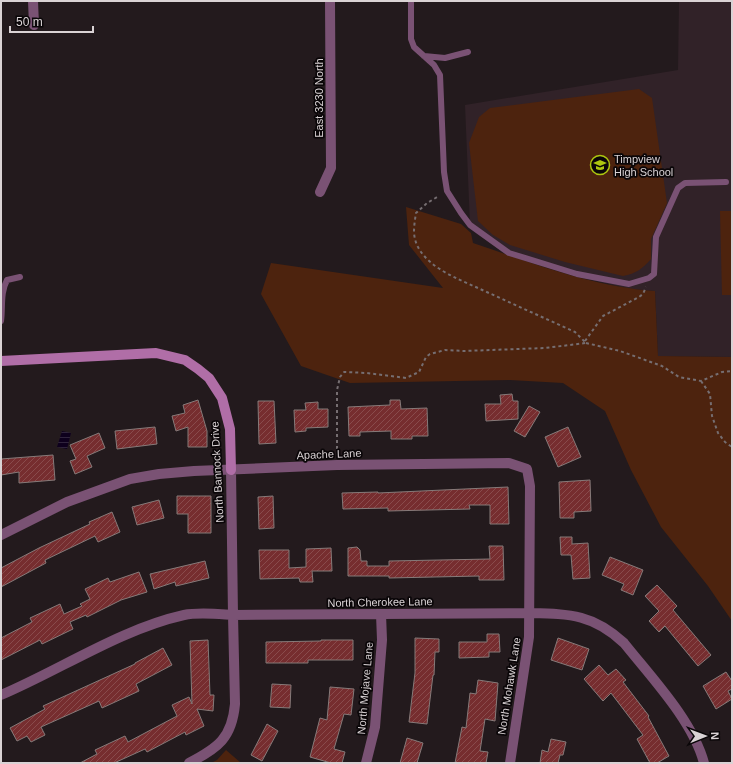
<svg xmlns="http://www.w3.org/2000/svg" width="733" height="764" font-family="Helvetica,sans-serif">
<style>
.built{fill:#312228}
.grass{fill:#4d230e}
.water{fill:url(#water-rules)}
.building{fill:url(#building-hatch);stroke:#867a79}
.lines{fill:none;stroke-linecap:round;stroke-linejoin:round}
.path{stroke:#766e71;stroke-width:2;stroke-dasharray:3 3;stroke-linecap:butt}
.lane{stroke:#7a5274;stroke-width:6}
.street{stroke:#7a5274;stroke-width:10}
.secondary{stroke:#b06ea7;stroke-width:10}
.labels{text-anchor:middle;dominant-baseline:central;stroke-width:3.5;stroke-linejoin:round;paint-order:stroke}
.street-label{font-size:11px;fill:#dad3d5;stroke:#0a0608}
.poi-label{font-size:11px;fill:#dad3d5;stroke:#0a0608;text-anchor:start}
</style>
<defs>
<pattern id="water-rules" width="6" height="5" patternUnits="userSpaceOnUse"><rect width="6" height="5" fill="#0e001d"/><path d="M0 2.5h6" fill="none" stroke="#30243d"/></pattern>
<pattern id="building-hatch" width="6" height="6" patternUnits="userSpaceOnUse"><rect width="6" height="6" fill="#762d2f"/><path d="M-1 1l2-2M0 6l6-6M5 7l2-2" fill="none" stroke="#894b4c"/></pattern>
</defs>
<rect width="100%" height="100%" fill="#231a1d"/>
<path class="built" d="M679,1H732V357L658,356L655,291L630,289L574,276L508,255L470,225L465,105L678,70Z"/>
<path class="grass" d="M639,89L652,98L667,203L651,239V259C643,268 636,274 623,276L565,262L510,245L493,235L478,221L469,143L479,117L490,108Z
M406,207L461,224L471,233L473,243C532,263 593,287 655,291L658,356L732,357V621L708,586L661,527L631,470L605,411L563,383L510,380L350,383L301,366L261,294L271,263L443,288L409,245Z
M720,211H732V295H722Z
M226,750L241,763H211L217,760Z"/>
<path class="water" d="M62,431L71,433L67,449L57,447Z"/>
<path class="building" d="M512,394L513,401H518V419L486,421L485,404H501L500,395Z
M198,400L207,431V447H188V427L176,431L172,416L185,413L183,405Z
M390,400H400L401,409L427,408L428,436H412V439H391V431L360,432V436H349L348,407L390,405Z
M258,401H274L276,443L259,444Z
M318,402V409H328V427L306,428V431L295,432L294,410H306L305,403Z
M529,406L540,412L525,437L514,431Z
M155,427L157,444L117,449L115,431Z
M568,427L581,457L558,467L545,437Z
M99,433L105,448L87,456L92,467L75,474L70,461L76,459L70,445Z
M53,455L55,480L19,483V472L1,475V459Z
M590,480L591,511L574,512V518H560L559,482Z
M508,487L509,524H490V505H469L470,509L388,511V508L343,509L342,493L378,492V493Z
M177,496H211V533H188V514H177Z
M273,496L274,528L259,529L258,497Z
M159,500L164,518L137,525L132,507Z
M112,512L120,532L98,542L95,536L45,560L46,563L1,587V568L39,548L90,524L89,522Z
M560,537H572V544L588,543L590,578L573,579L571,555H561Z
M489,546H503L504,580H479V576L389,578V576H348V548L357,547L360,550L361,561H367V566H389V561L490,559Z
M331,548L332,571H312L313,582H300L299,578L260,579L259,550H289V568L306,567V549Z
M610,557L643,570L633,595L621,590L624,584L602,575Z
M205,561L209,578L176,586L175,582L154,589L150,574Z
M139,572L147,592L121,600L87,617L86,615L70,622L73,629L42,644L40,640L1,660V638L32,622L30,618L60,604L64,614L82,606L80,604L90,599L85,589L108,578L110,582Z
M657,585L677,606L673,610L711,655L698,666L665,626L659,632L649,621L659,611L645,596Z
M487,634H499L500,652H489V657L459,658V642H487Z
M415,638L439,639V652H435L434,675H433L427,724L409,722L415,673Z
M558,638L589,649L582,670L551,660Z
M208,640L210,695H214L213,711L197,709L204,726L186,735L185,732L147,752L145,749L114,763H80L97,754L95,750L125,736L128,742L177,716L172,705L189,697L192,704L190,641Z
M321,640H353V660H308V663H266V642L321,641Z
M163,648L172,665L136,684L139,691L102,708L99,701L41,727L45,735L31,742L27,736L17,741L10,728L45,709L43,706L135,664V663Z
M599,665L608,675L616,669L626,680L623,682L649,716L648,717L669,756L657,763H650L637,739L643,735L611,693L603,701L584,679Z
M726,672L732,681V689L728,691L732,699L716,709L703,686Z
M478,680L498,683L495,721L485,719L480,751L488,752L486,763H455L462,727L466,728L470,693L476,694Z
M272,684L291,685L290,708L270,707Z
M330,687L354,689L351,715L344,714L334,749L345,752L342,763H331L310,757L320,718L327,720Z
M267,724L278,731L262,761L251,755Z
M407,738L423,743L417,763H400Z
M551,739L566,742L563,755H560L558,763H540L542,750L548,752Z"/>
<g class="lines">
<path class="path" d="M585,341L603,316L639,297L643,294L646,287
M586,343L620,351L662,366L679,377L701,381L722,372L732,371
M701,381L710,394L712,416L718,433L725,442L732,447
M337,455V390L340,377L344,372L367,373L406,378L419,372L426,357L430,354L445,350L464,351L545,348L586,343L575,332L458,279C439,270 415,256 414,232C414,226 415,219 416,213L427,203L439,196"/>
<path class="lane" d="M411,1V39L414,47L434,65L440,75L444,172L447,191L461,213L470,225L509,253L577,274L629,284L649,278L654,274L656,237L678,188L685,183L726,182
M424,56L445,58L468,52
M1,321C3,308 0,293 7,280L20,277"/>
<path class="street" d="M33,1L34,25
M320,192L331,168L330,1
M1,535L67,502L130,479L159,474L194,471L337,465L509,463L527,469L530,486L529,637L510,763
M1,695C60,670 121,629 184,615C199,612 217,614 233,615L529,613C570,614 593,614 624,643C651,677 693,721 704,763
M189,763C218,748 232,738 235,704L233,615L231,470
M366,763L375,727L382,640L381,614"/>
<path class="secondary" d="M1,361L156,353L185,360L198,369L209,378L222,398L230,429L231,470"/>
</g>
<defs>
<g id="school-ring" transform="scale(1)"><circle r="9.5" fill="#0a0608" stroke="#adc610" stroke-width="1.5"/><path d="M0-5L7-2L0 1L-7-2ZM-4 1L0 2.5L4 1V4Q0 6-4 4Z" fill="#adc610"/></g>
</defs>
<g fill-rule="evenodd">
<use href="#school-ring" x="600" y="165"/>
</g>
<g class="labels">
<g class="street-label">
<text transform="translate(319 98) rotate(-90)">East 3230 North</text>
<text transform="translate(329 454) rotate(-2)">Apache Lane</text>
<text transform="translate(217 472) rotate(-93)">North Bannock Drive</text>
<text transform="translate(380 602) rotate(-1)">North Cherokee Lane</text>
<text transform="translate(509 686) rotate(-81)">North Mohawk Lane</text>
<text transform="translate(365 688) rotate(-85)">North Mojave Lane</text>
</g>
<g class="poi-label">
<text x="614" y="159">Timpview<tspan x="614" dy="13">High School</tspan></text>
</g>
</g>
<rect width="733" height="764" fill="none" stroke="#dad3d5" stroke-width="4"/>
<g transform="translate(705 736) rotate(89)" stroke="#0a0608" stroke-width="3" paint-order="stroke">
<path d="M0-3L7 15L0 10L-7 15Z" fill="#dad3d5"/>
<text y="-6" font-size="11" font-weight="bold" text-anchor="middle" fill="#dad3d5">N</text>
</g>
<path d="M10 26v6h83v-6" fill="none" stroke="#dad3d5" stroke-width="2"/>
<text x="16" y="26" font-size="12" fill="#dad3d5" stroke="#0a0608" stroke-width="3" paint-order="stroke">50 m</text>
</svg>
